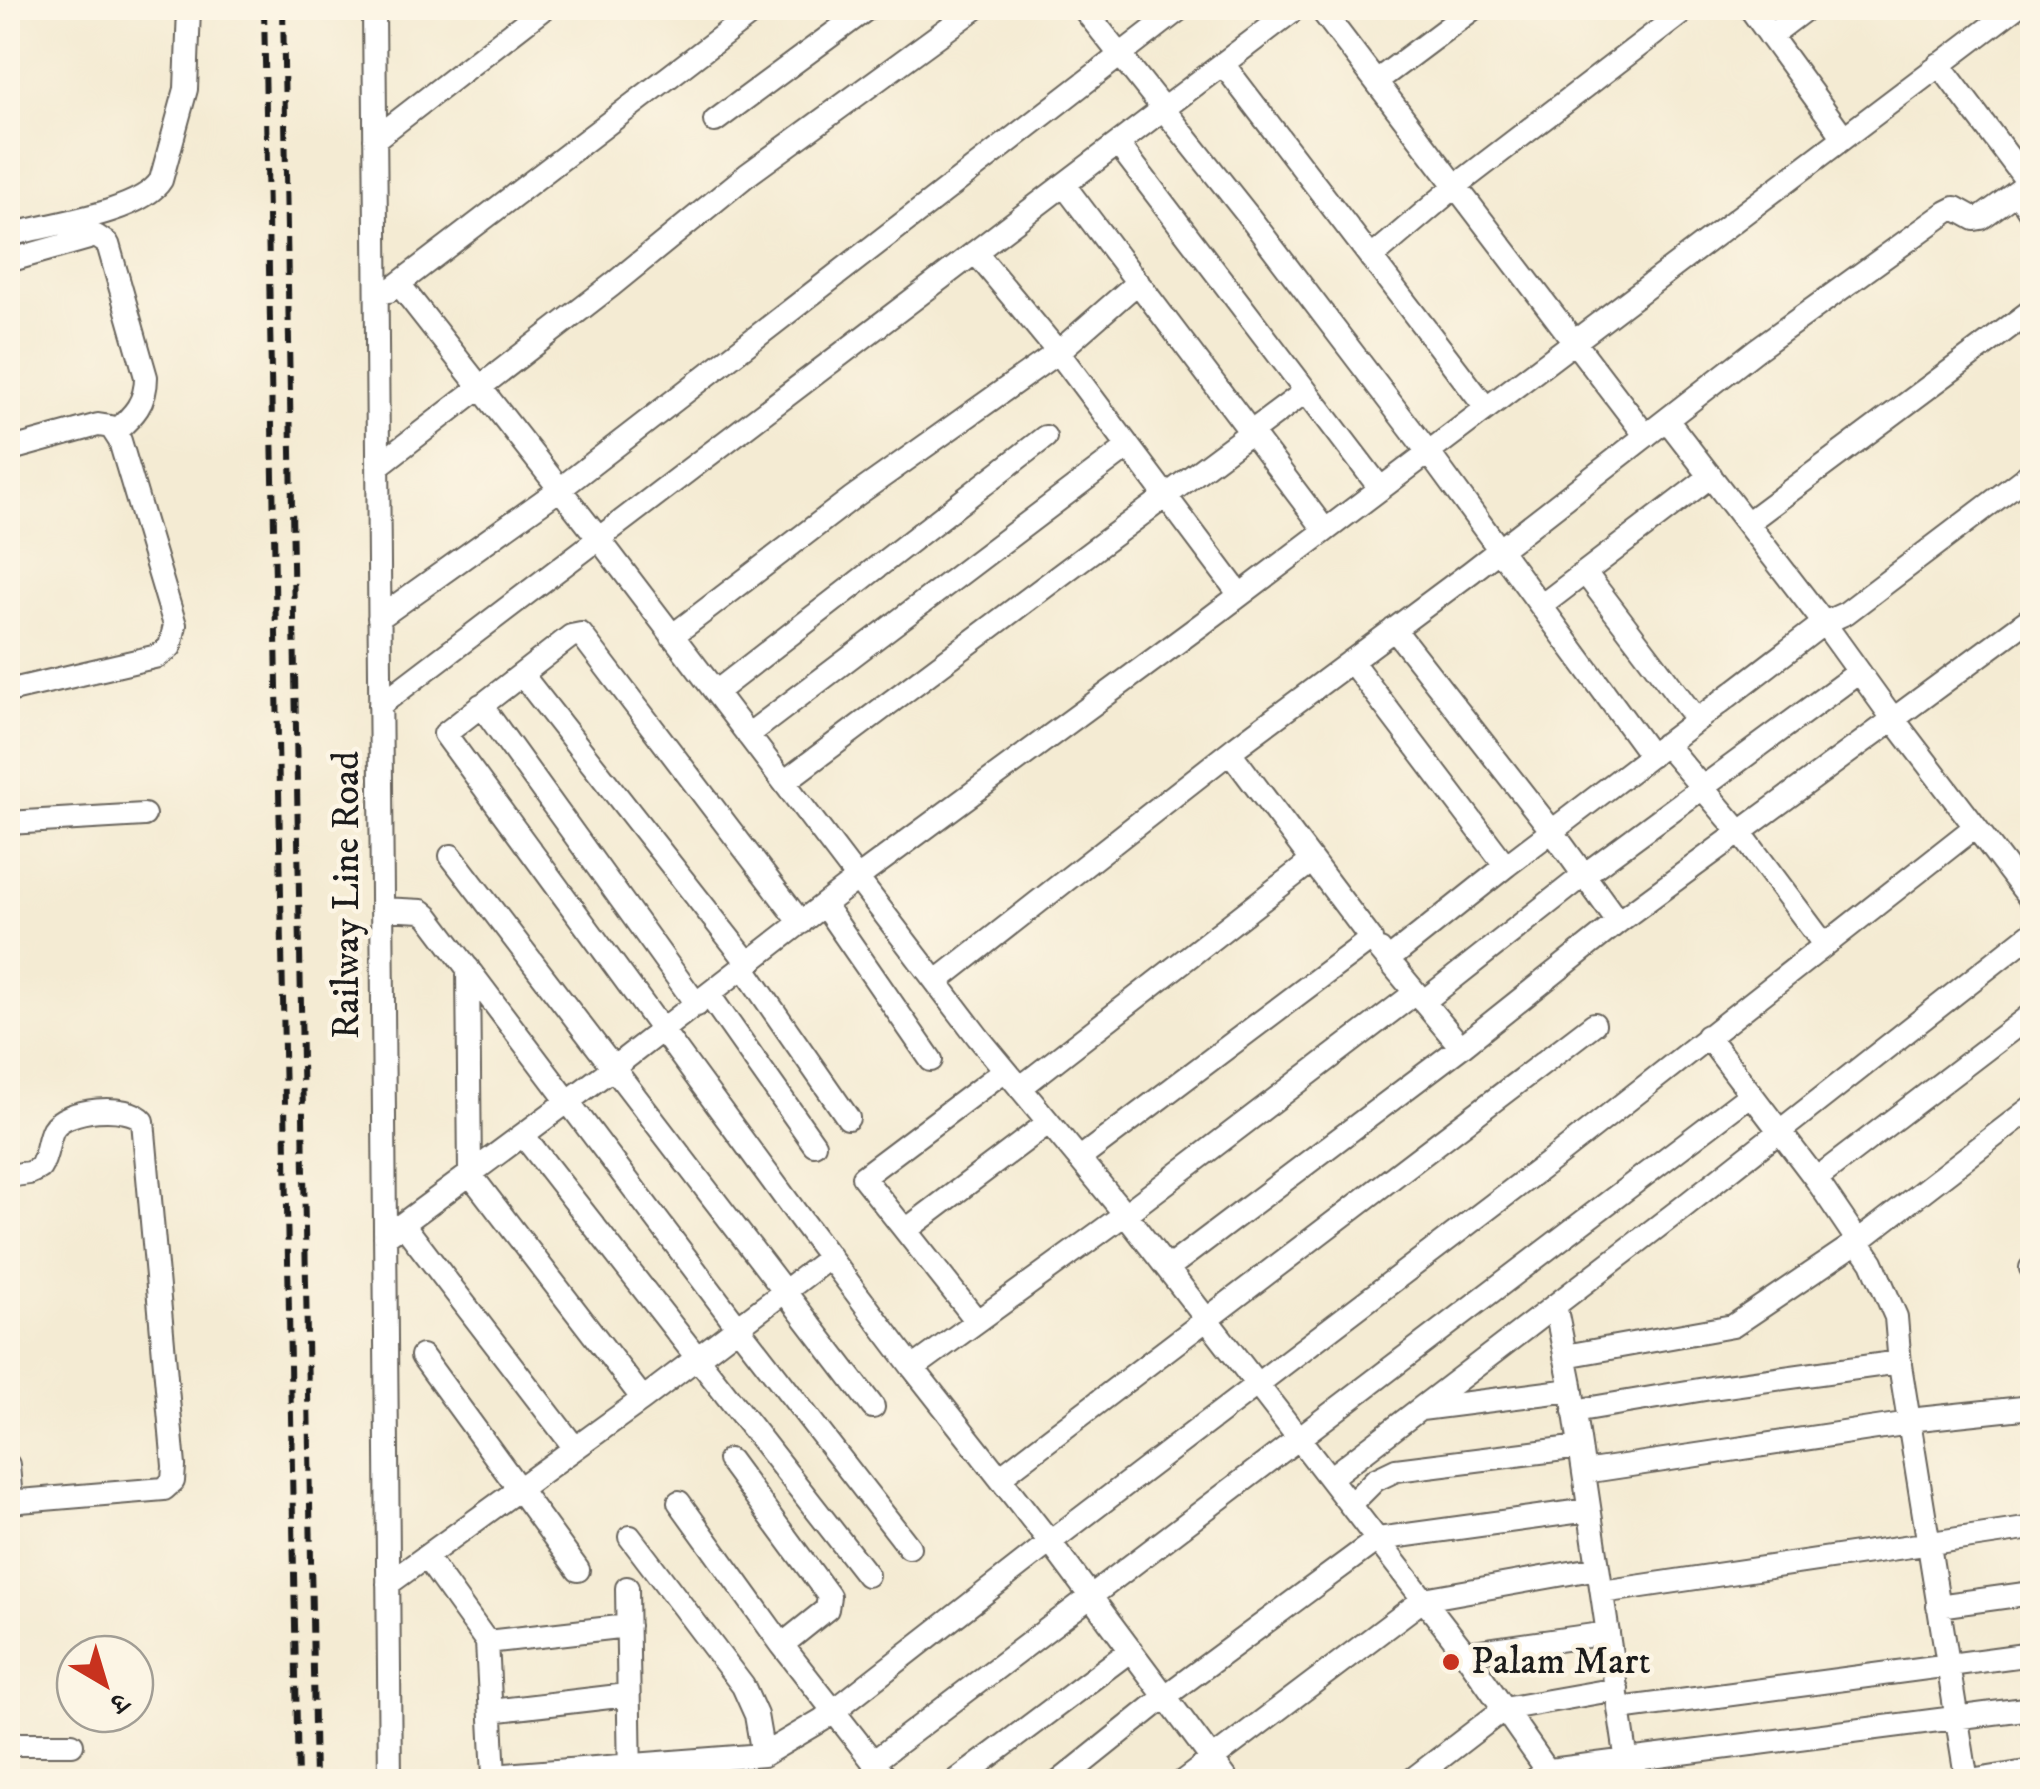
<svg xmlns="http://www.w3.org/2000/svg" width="2040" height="1789" font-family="'IM FELL DW Pica','Noto Serif Devanagari',serif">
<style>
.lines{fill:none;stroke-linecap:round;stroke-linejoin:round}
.minor-casing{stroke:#68645c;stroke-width:26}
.minor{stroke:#fff;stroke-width:22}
.rail{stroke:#1c1c1c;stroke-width:6;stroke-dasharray:15 8;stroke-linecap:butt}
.poi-dot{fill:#c8321e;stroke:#fcf5e5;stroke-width:4}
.labels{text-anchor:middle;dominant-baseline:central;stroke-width:9;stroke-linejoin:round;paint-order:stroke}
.street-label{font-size:38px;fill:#1c1c1c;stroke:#fcf5e5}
.poi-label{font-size:38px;fill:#1c1c1c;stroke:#fcf5e5;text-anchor:start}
</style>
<rect width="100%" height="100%" fill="#fcf5e5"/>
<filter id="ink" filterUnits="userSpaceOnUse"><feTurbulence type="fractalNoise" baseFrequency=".01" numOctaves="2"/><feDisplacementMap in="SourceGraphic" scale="20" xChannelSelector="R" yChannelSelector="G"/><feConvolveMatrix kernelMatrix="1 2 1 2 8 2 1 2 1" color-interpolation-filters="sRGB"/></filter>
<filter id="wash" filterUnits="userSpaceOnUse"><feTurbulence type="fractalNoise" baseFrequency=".0048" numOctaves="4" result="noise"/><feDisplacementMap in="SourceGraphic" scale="40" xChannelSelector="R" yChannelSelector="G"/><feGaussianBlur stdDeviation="2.25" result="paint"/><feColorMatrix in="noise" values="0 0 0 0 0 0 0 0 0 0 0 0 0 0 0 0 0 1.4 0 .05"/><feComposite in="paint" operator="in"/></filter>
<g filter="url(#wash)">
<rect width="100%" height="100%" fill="#f4ebd3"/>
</g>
<g filter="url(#ink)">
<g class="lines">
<g class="minor-casing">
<path id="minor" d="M374,8L390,1782
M1083,8L1250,218L1428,452L1651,756
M1320,8L1646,436
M1750,8L1843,136
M1770,36L1807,8
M1223,64L1486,408
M1939,64L2029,184
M1378,80L1474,8
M715,121L868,8
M375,139L544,8
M1118,144L1380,488
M1064,185L1325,530
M2017,192L2032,215
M8,235C46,225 141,213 161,180L186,89L189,8
M975,252L1058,352L1240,595
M1371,258L1457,185L1688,8
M8,261L96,236L108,244L146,377C146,403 134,415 115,432
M399,284L599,539L978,1037L1125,1214L913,1368L1050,1542L1229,1782
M389,291L759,8
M8,450L98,425L111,427L120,441L175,625L170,647L158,656L8,691
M378,466L612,285L747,175L976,8
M2032,472L1846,613L1824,623L1894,720L2032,901
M1747,523L2032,310
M1586,574L1696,719
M1541,606L1711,476
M379,618L560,489L1181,8
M1394,629L1552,831L1824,623L1667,420
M672,636L852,498L1058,352L1138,282
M1351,661L1506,866L1388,960
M523,676L749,964
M716,692L1045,437
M380,705L1296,8
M481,705L697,1005
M748,735L1128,447
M1665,744L1740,832L1823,943
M784,782L1306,391
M8,823L144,815
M451,856L873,1407
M1506,866L1552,831L1618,922
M824,905L931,1060
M382,909L422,911L429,917L738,1327L909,1547
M801,923L581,634L571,636L445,734L802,1221L913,1368
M1380,950L1461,1047
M468,968L470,1174L643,1399
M744,968L848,1118
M936,982L1236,747L1471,572L1756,350L1947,212L1955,208L1975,219L1981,218L2032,181
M1415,993L1125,1214L1465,1653L1547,1770
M709,995L814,1144
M1423,1002L1584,875L1859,672
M1707,1036L1816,1179L1872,1262L1896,1317L1900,1365L1967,1782
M1020,1088L1312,861
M523,1135L867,1575
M1079,1159L1371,939L1230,752
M8,1176L29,1173L40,1168C48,1155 47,1141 53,1129C65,1108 129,1103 143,1121L174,1466L173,1481L164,1489L8,1502
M1816,1179L2032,1014
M403,1224L575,1448
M906,1230L1048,1123
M385,1237L613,1068L867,871L1202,624L2015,8
M1168,1268L1461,1047L1618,922L2032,617
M2031,1268L2032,1267
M1555,1305L1570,1379L1630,1782
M977,1321L863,1177L1005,1070
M422,1356L578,1570
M1565,1356L1733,1326L1857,1242L2032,1107
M1421,1409L1571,1390
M1574,1411L1711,1388L1900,1362
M1909,1420L2032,1407
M729,1460L829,1596L827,1609L782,1645
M8,1465L11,1501
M1584,1472L1910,1423
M1000,1477L1594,1024
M1331,1477L1682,1208L2032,933
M679,1502L782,1645L889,1782
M1351,1504L1375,1480L1396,1470L1580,1447
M630,1537L743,1686L756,1715L763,1755
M426,1557L487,1642L628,1626
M388,1584L643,1399L830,1257
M627,1588L630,1782
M1602,1592L2032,1528
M1938,1606L2032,1593
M487,1642L494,1776
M1465,1653L1608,1633
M1620,1709L2032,1654
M491,1711L627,1695
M8,1744H72
M873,1762L1751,1094
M492,1782V1776L763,1755L822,1720L1050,1542L1553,1159L1975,827
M955,1782L1131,1650
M1059,1782L1171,1692L1378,1539L1589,1510
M1182,1782L1424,1599L1598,1568
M1409,1782L1504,1709L1617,1689
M1532,1782L1547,1770L1558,1769L2032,1708
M1964,1782L2032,1771"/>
</g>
<use href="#minor" class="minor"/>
<path class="rail" d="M264,8L298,1782
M283,8L315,1782"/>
</g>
</g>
<circle class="poi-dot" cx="1451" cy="1662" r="10"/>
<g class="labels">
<g class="street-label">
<text transform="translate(347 895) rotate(-90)">Railway Line Road</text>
</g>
<g class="poi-label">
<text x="1471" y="1662">Palam Mart</text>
</g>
</g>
<rect width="2040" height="1789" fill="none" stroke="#fcf5e5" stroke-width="40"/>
<g transform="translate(105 1684) rotate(142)"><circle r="48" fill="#fcf5e5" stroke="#a29e95" stroke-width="2.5"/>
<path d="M0-8L18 38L0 25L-18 38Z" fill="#c8321e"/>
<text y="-15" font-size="28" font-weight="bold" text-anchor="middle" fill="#1c1c1c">उ</text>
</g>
</svg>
